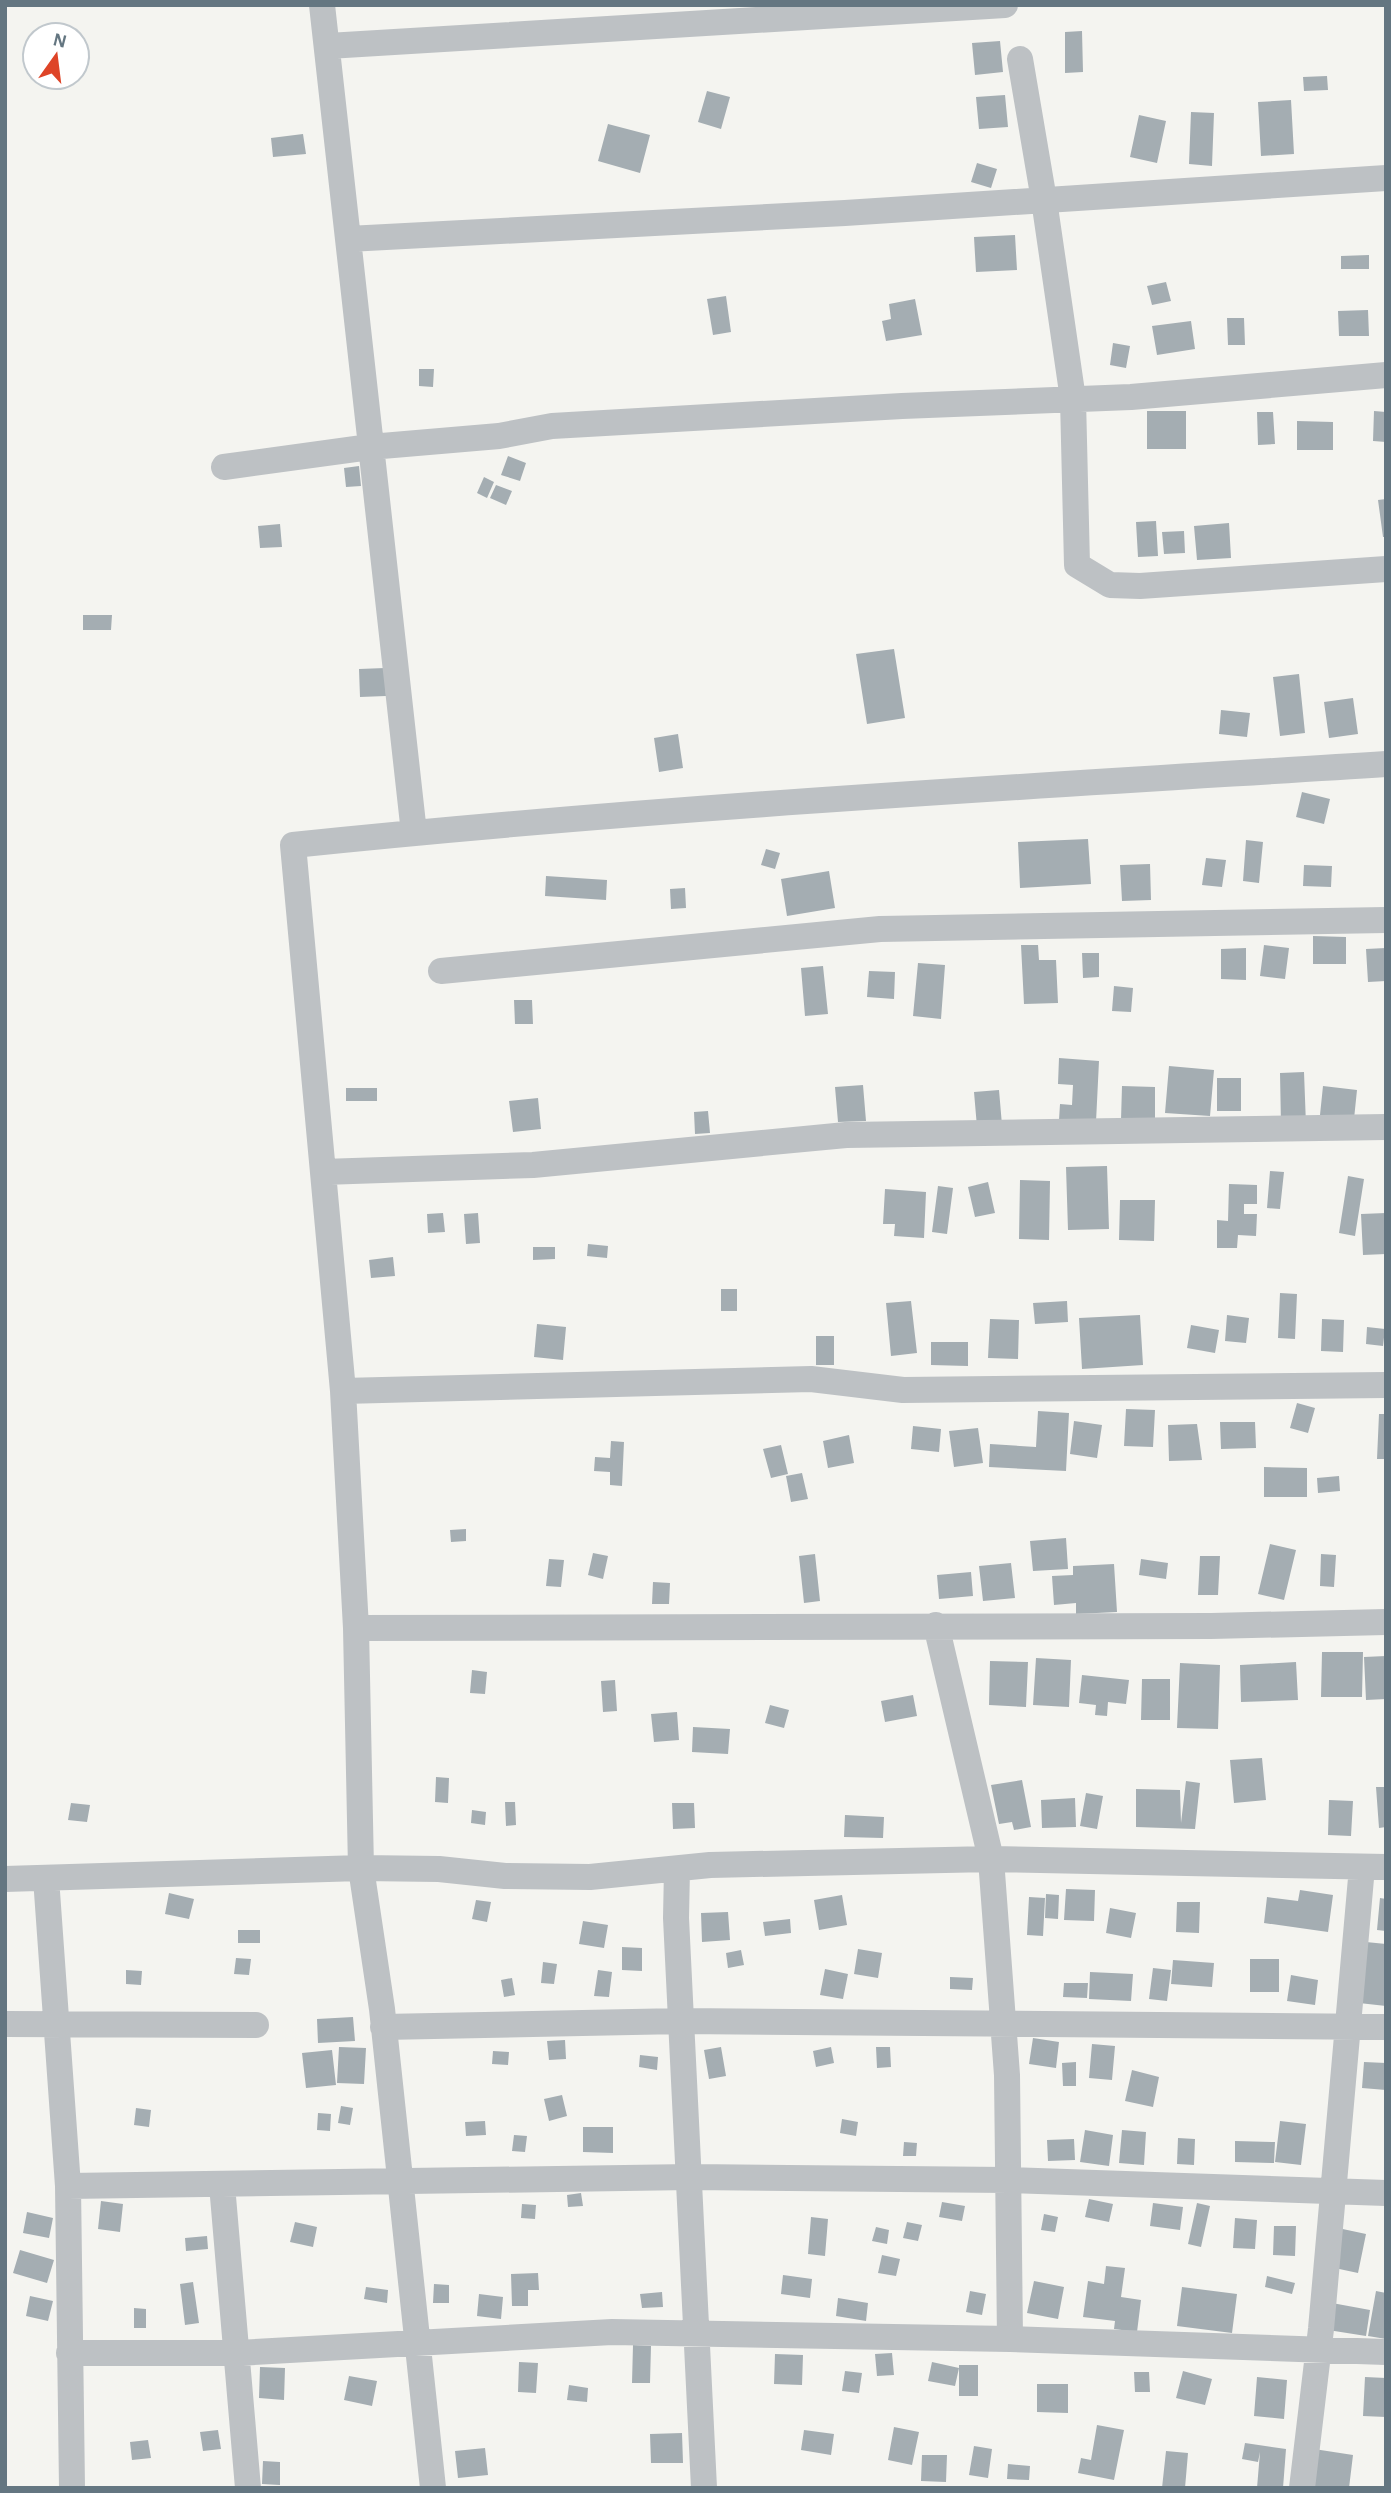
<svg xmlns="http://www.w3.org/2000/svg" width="1391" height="2493" font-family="'Alegreya Sans',sans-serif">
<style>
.building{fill:#a4adb2}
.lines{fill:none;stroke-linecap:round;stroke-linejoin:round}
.street{stroke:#bdc1c4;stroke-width:26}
</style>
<rect width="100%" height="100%" fill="#f4f4f0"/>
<path class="building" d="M1082,31L1083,72L1065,73V32Z
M1000,41L1003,72L975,75L972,43Z
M1327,76L1328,90L1304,91L1303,77Z
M707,91L730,97L721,129L698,122Z
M1005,95L1008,127L979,129L976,97Z
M1291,100L1294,154L1261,156L1258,102Z
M1191,112L1214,113L1212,166L1189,164Z
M1139,115L1166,121L1157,163L1130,157Z
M608,124L650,135L640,173L598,161Z
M303,134L306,154L273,157L271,138Z
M977,163L997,169L991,188L971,182Z
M1015,235L1017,270L976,272L974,237Z
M1369,255V269H1341V256Z
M1166,282L1171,301L1152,305L1147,286Z
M726,296L731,332L713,335L707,299Z
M915,299L922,335L886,341L882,321L891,319L889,304Z
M1368,310L1369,336H1339L1338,311Z
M1227,318H1244L1245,345H1228Z
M1191,321L1195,349L1157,355L1152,326Z
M1113,343L1130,346L1126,368L1110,365Z
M419,369H434L433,387L419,386Z
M1147,411H1186V449H1147Z
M1374,411L1386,412V442L1373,441Z
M1257,412H1273L1275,444L1258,445Z
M1297,421L1333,422V450H1297Z
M508,456L526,463L520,481L501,475Z
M359,466L361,486L346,487L344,468Z
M484,477L494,482L487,498L477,493Z
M496,485L512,491L506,505L490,498Z
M1386,499V537H1383L1378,500Z
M1156,521L1158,556L1138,557L1136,522Z
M1229,523L1231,558L1197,560L1194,526Z
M280,524L282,547L260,548L258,526Z
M1184,531L1185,553L1164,554L1162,532Z
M83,615H112L111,630H83Z
M894,649L905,718L867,724L856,654Z
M385,668L386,696L360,697L359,669Z
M1299,674L1305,733L1280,736L1273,677Z
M1353,698L1358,734L1329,738L1324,702Z
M1221,710L1250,713L1247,737L1219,734Z
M678,734L683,768L659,772L654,738Z
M1302,792L1330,799L1324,824L1296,817Z
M1088,839L1091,884L1020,888L1018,842Z
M1246,840L1263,842L1259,883L1243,881Z
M766,849L780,853L775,869L761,865Z
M1206,858L1226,860L1222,887L1202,885Z
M1150,864L1151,900L1122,901L1120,865Z
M1304,865L1332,866L1331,887L1303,886Z
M829,871L835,908L787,916L781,879Z
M546,876L607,880L606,900L545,896Z
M685,888L686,908L671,909L670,889Z
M1313,936L1346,937V964H1313Z
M1021,945H1038L1039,960H1056L1058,1003L1024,1004Z
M1264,945L1289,948L1285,979L1260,976Z
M1246,948V980L1221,979V949Z
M1386,948V981L1368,982L1366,949Z
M1082,953H1099V977L1083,978Z
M918,963L945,965L941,1019L913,1016Z
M823,966L828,1014L805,1016L801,968Z
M869,971L895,972L894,999L867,997Z
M1114,986L1133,988L1131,1012L1112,1011Z
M514,1000H532L533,1024H515Z
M1059,1058L1099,1061L1096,1122L1059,1120L1060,1104L1072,1105L1073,1085L1058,1084Z
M1169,1066L1214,1070L1210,1116L1165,1113Z
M1304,1072L1306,1125H1281L1280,1073Z
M1217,1078H1241V1111H1217Z
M863,1085L866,1121L838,1122L835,1087Z
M1122,1086L1155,1087V1121L1121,1120Z
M1323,1086L1357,1090L1354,1119L1320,1115Z
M346,1088H377V1101H346Z
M999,1090L1002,1125L977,1127L974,1092Z
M538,1098L541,1129L513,1132L509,1101Z
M708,1111L710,1133L695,1134L694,1112Z
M1107,1166L1109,1229L1068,1230L1066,1167Z
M1270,1171L1284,1172L1280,1209L1267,1208Z
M1348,1176L1364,1179L1355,1236L1339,1233Z
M1020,1180L1050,1181L1049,1240L1019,1239Z
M988,1182L995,1213L975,1217L968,1187Z
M1229,1184L1257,1185V1204H1244V1214H1257L1256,1236L1238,1235L1237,1248H1217V1220L1228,1221Z
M938,1186L953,1188L947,1234L932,1232Z
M885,1189L926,1192L924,1238L894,1236L895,1224H883Z
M1120,1200H1155L1154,1241L1119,1240Z
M443,1213L445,1232L428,1233L427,1214Z
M478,1213L480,1243L466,1244L464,1214Z
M1386,1213V1254L1363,1255L1361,1214Z
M588,1244L608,1246L607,1258L587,1256Z
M533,1247H555V1259L533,1260Z
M393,1257L395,1276L371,1278L369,1260Z
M721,1289H737V1311H721Z
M1280,1293L1297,1294L1295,1339L1278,1338Z
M911,1301L917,1353L891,1356L886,1303Z
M1067,1301L1068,1322L1035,1324L1033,1303Z
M1140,1315L1143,1365L1082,1369L1079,1318Z
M1227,1315L1249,1318L1246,1343L1225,1341Z
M990,1319L1019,1320L1018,1359L988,1358Z
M1322,1319L1344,1320L1343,1352L1321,1351Z
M537,1324L566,1327L563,1360L534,1357Z
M1191,1325L1219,1330L1215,1353L1187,1348Z
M1367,1327L1385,1329L1383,1346L1366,1344Z
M816,1336H834V1365H816Z
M931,1342H968V1366L931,1365Z
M1297,1403L1315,1408L1308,1433L1290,1428Z
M1126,1409L1155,1410L1153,1447L1124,1446Z
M1038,1411L1069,1413L1066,1471L989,1467L990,1444L1036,1447Z
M1379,1414H1386V1459H1377Z
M1074,1421L1102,1425L1097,1458L1070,1454Z
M1220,1422H1255L1256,1448L1221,1449Z
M1197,1424L1202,1460L1169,1461L1168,1425Z
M913,1426L941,1429L939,1452L911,1449Z
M978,1428L983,1463L954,1467L949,1431Z
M849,1435L854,1463L828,1468L823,1441Z
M611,1441L624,1442L622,1486L610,1485V1472L594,1471L595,1457L610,1458Z
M781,1445L788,1474L771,1478L763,1449Z
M1264,1467L1307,1468V1497H1264Z
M802,1473L808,1499L791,1502L786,1476Z
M1339,1476L1340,1491L1318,1493L1317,1478Z
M466,1529V1541L451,1542L450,1530Z
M1066,1538L1068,1569L1033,1571L1030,1541Z
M1270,1544L1296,1550L1284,1600L1258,1594Z
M593,1553L608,1556L603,1579L588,1575Z
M815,1554L820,1601L804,1603L799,1556Z
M1321,1554L1336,1555L1334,1587L1320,1586Z
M1200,1556H1220L1218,1595H1198Z
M549,1559L564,1560L561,1587L546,1586Z
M1141,1559L1168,1563L1166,1579L1139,1575Z
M1011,1563L1015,1598L983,1601L979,1566Z
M1114,1564L1117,1612L1076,1614V1603L1054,1605L1052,1576L1073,1575V1566Z
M971,1572L973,1596L939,1599L937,1575Z
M653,1582L670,1583L669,1604H652Z
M1322,1652H1363L1362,1697H1321Z
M1386,1656V1699L1366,1700L1364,1657Z
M1036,1658L1071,1660L1069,1707L1033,1705Z
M990,1661L1028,1662L1026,1707L989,1705Z
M1296,1662L1298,1700L1241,1702L1240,1665Z
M1180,1663L1220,1665L1218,1729L1177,1728Z
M472,1670L487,1672L485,1694L470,1693Z
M1082,1675L1129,1680L1126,1704L1108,1702L1107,1716L1095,1715L1096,1705L1079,1703Z
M1142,1679H1170V1720H1141Z
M615,1680L617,1711L603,1712L601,1681Z
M913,1695L917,1716L885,1722L881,1701Z
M770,1705L789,1710L784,1728L765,1723Z
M677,1712L679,1740L654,1742L651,1714Z
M693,1727L730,1729L728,1754L692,1752Z
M1262,1758L1266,1800L1234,1803L1230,1760Z
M436,1777L449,1778L448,1803L435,1802Z
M1022,1780L1031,1827L1014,1830L1012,1822L999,1824L991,1785Z
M1186,1781L1200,1783L1195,1829L1136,1827V1789L1180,1790L1181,1823Z
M1376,1787H1386V1827L1379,1828Z
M1086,1793L1103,1796L1097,1829L1080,1826Z
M1075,1798L1076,1827L1042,1828L1041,1800Z
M1329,1800L1353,1801L1351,1836L1328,1835Z
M505,1802H515L516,1825L506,1826Z
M71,1803L90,1805L87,1822L68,1820Z
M672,1803H694L695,1828L673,1829Z
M472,1810L486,1812L485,1825L471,1823Z
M845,1815L884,1817L883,1838L844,1837Z
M1066,1889L1095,1890L1094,1921L1064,1920Z
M1300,1890L1333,1895L1328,1932L1264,1923L1267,1897L1298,1901Z
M169,1893L194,1899L189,1919L165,1914Z
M1046,1894L1059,1895L1058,1919L1045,1918Z
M842,1895L847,1925L819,1930L814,1900Z
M1029,1897L1045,1898L1043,1936L1027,1935Z
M1380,1898L1386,1899V1931L1377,1930Z
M476,1900L491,1902L487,1922L472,1919Z
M1177,1902H1200L1199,1933L1176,1932Z
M1110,1908L1136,1913L1131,1938L1106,1933Z
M728,1912L730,1940L702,1942L701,1913Z
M790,1919L791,1933L765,1936L763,1922Z
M583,1921L608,1925L604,1948L579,1944Z
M238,1930H260V1943H238Z
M1366,1942L1386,1944V2006L1359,2003Z
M622,1947L642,1948V1971L622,1970Z
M858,1949L882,1953L878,1978L854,1974Z
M741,1950L744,1965L728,1968L726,1953Z
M236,1958L251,1959L249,1975L234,1974Z
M1250,1959H1279V1992H1250Z
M1173,1960L1214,1963L1212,1987L1171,1984Z
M543,1962L557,1964L554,1984L541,1983Z
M1153,1968L1171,1970L1167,2001L1149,1999Z
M825,1969L848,1974L843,1999L820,1995Z
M126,1970L142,1971L141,1985L126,1984Z
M598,1970L612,1972L609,1997L594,1996Z
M1090,1972L1133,1974L1131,2001L1089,1999Z
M1291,1975L1318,1980L1315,2005L1287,2001Z
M950,1977L973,1978L972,1990L950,1989Z
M512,1978L515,1995L504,1997L501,1980Z
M1064,1983H1088L1087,1998L1063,1997Z
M353,2017L355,2041L318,2043L317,2019Z
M1033,2038L1059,2042L1056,2068L1029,2064Z
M565,2040L566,2059L549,2060L547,2041Z
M1092,2044L1115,2046L1112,2080L1089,2078Z
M339,2047L366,2048L364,2084L337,2083Z
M721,2047L726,2076L709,2079L704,2050Z
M831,2047L834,2063L816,2067L813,2051Z
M876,2047H890L891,2067L877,2068Z
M332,2050L336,2085L306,2088L302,2053Z
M493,2051L509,2052L508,2065L492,2064Z
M640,2055L658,2057L657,2070L639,2067Z
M1076,2062V2086H1063L1062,2063Z
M1364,2062L1386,2063V2090L1362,2088Z
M1132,2070L1159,2077L1153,2107L1125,2101Z
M562,2095L567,2116L549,2121L544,2099Z
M341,2106L353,2108L350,2125L338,2123Z
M136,2108L151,2110L149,2127L134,2125Z
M318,2113L331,2114L330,2131L317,2130Z
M842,2119L858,2122L856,2136L840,2133Z
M485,2121L486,2135L466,2136L465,2122Z
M1280,2121L1306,2124L1301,2165L1275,2162Z
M583,2127H613V2153L583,2152Z
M1085,2130L1113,2135L1109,2166L1080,2162Z
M1122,2130L1146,2132L1144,2165L1119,2163Z
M514,2135L527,2136L525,2152L512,2151Z
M1178,2138L1195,2139L1194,2165L1177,2164Z
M1074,2139L1075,2160L1048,2161L1047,2140Z
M1235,2141L1275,2142L1274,2163L1235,2162Z
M904,2142L917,2143L916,2156H903Z
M581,2193L583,2206L568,2207L567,2195Z
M1089,2199L1113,2204L1109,2222L1085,2217Z
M101,2201L123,2204L120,2232L98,2229Z
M942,2202L965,2206L962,2221L939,2217Z
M1153,2203L1183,2207L1180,2230L1150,2226Z
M1197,2203L1210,2206L1201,2247L1188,2244Z
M522,2204L536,2205L535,2219L521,2218Z
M27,2212L53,2218L49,2238L23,2233Z
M1044,2214L1058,2217L1055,2232L1041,2230Z
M811,2217L828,2219L825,2256L808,2254Z
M1235,2218L1257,2220L1255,2249L1233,2248Z
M295,2222L317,2227L313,2247L290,2242Z
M907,2222L922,2225L918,2241L903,2238Z
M1274,2226H1296L1295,2256L1273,2255Z
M876,2227L889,2230L887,2244L872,2241Z
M1338,2228L1366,2234L1358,2273L1330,2267Z
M207,2236L208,2249L186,2251L185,2238Z
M20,2250L54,2260L47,2283L13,2273Z
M882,2255L900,2259L896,2276L878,2273Z
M1106,2266L1125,2268L1121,2297L1141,2300L1137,2332L1114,2329L1115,2321L1083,2317L1088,2281L1104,2284Z
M538,2273L539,2290H528V2306H512L511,2274Z
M783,2275L812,2279L810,2298L781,2294Z
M1267,2276L1295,2283L1292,2294L1265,2287Z
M1034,2281L1064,2287L1058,2319L1027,2313Z
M193,2282L199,2323L185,2325L180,2284Z
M434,2284L449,2285V2303H433Z
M366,2287L388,2290L387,2303L364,2299Z
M1182,2287L1237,2294L1232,2333L1177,2326Z
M970,2291L986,2294L982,2315L966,2312Z
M1376,2291L1386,2293V2339L1368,2336Z
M662,2292L663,2307L642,2308L640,2294Z
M479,2294L503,2297L501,2319L477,2316Z
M30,2296L53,2301L48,2321L26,2316Z
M838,2298L868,2303L866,2321L836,2316Z
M1332,2303L1370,2310L1366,2336L1328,2330Z
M134,2308L146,2309V2328H134Z
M633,2345L651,2346L650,2383H632Z
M892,2353L894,2375L877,2376L875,2354Z
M775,2354L803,2355L802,2385L774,2384Z
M519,2362L538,2363L536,2393L518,2392Z
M932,2362L959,2368L955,2386L928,2381Z
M959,2365H978V2396H959Z
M260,2367L285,2368L284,2400L259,2398Z
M845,2371L862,2373L859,2393L842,2391Z
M1183,2371L1212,2379L1205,2405L1176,2398Z
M1134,2372H1149L1150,2392H1135Z
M349,2376L377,2381L372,2406L344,2400Z
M1257,2377L1287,2380L1284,2419L1254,2416Z
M1365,2377L1386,2378V2417L1363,2416Z
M1037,2384H1068V2413L1037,2412Z
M569,2385L588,2388L587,2402L567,2400Z
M1097,2425L1124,2430L1114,2480L1078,2473L1081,2458L1091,2460Z
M894,2427L919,2432L912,2465L888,2460Z
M218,2430L221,2449L203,2451L200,2432Z
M804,2430L834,2434L831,2455L801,2450Z
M682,2433L683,2463H651L650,2434Z
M148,2440L151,2458L132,2460L130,2442Z
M1245,2443L1286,2449L1283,2488H1257L1260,2452L1258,2462L1242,2459Z
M974,2446L992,2449L988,2478L969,2475Z
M485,2448L488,2475L458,2478L455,2451Z
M1314,2449L1353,2455L1349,2488H1309Z
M1166,2451L1188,2453L1185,2488H1162Z
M922,2455H947L946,2482L921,2481Z
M263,2461L280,2462V2485L262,2484Z
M1008,2464L1030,2466L1029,2480L1007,2479Z"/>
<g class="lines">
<path class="street" d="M322,5L414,833
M328,46L1005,5
M1020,59L1044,200L1073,399L1077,565L1110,585L1140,586L1386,569
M348,239L845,213L1386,178
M224,467L370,447L499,436L552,426L902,406L1131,397L1386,375
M441,971L880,929L1386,920
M323,1172L533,1165L846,1135L1386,1127
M343,1391L811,1379L903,1390L1386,1385
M936,1625L991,1859L1007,2075L1010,2339
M356,1628L1211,1626L1386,1622
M677,1869L676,1918L704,2488
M46,1878L68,2186L72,2488
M5,1879L361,1868L439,1869L505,1876L590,1877L710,1865L991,1859L1386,1867
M5,2024L256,2025
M383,2027L682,2021L1386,2027
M222,2185L248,2488
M68,2186L691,2177L1008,2180L1386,2193
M69,2353H238L612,2332L1010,2339L1386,2352
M433,2488L382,2009L361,1868L356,1628L343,1391L293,845C657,807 1021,787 1386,764
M1302,2488L1321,2329L1362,1867"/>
</g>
<rect width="1391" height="2493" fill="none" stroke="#647681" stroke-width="14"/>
<g transform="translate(56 56) rotate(14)"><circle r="33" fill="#ffffff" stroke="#c1c8cd" stroke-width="2"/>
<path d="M0-5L12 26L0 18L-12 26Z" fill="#de4427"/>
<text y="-10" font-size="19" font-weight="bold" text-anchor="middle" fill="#647681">N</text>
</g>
</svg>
